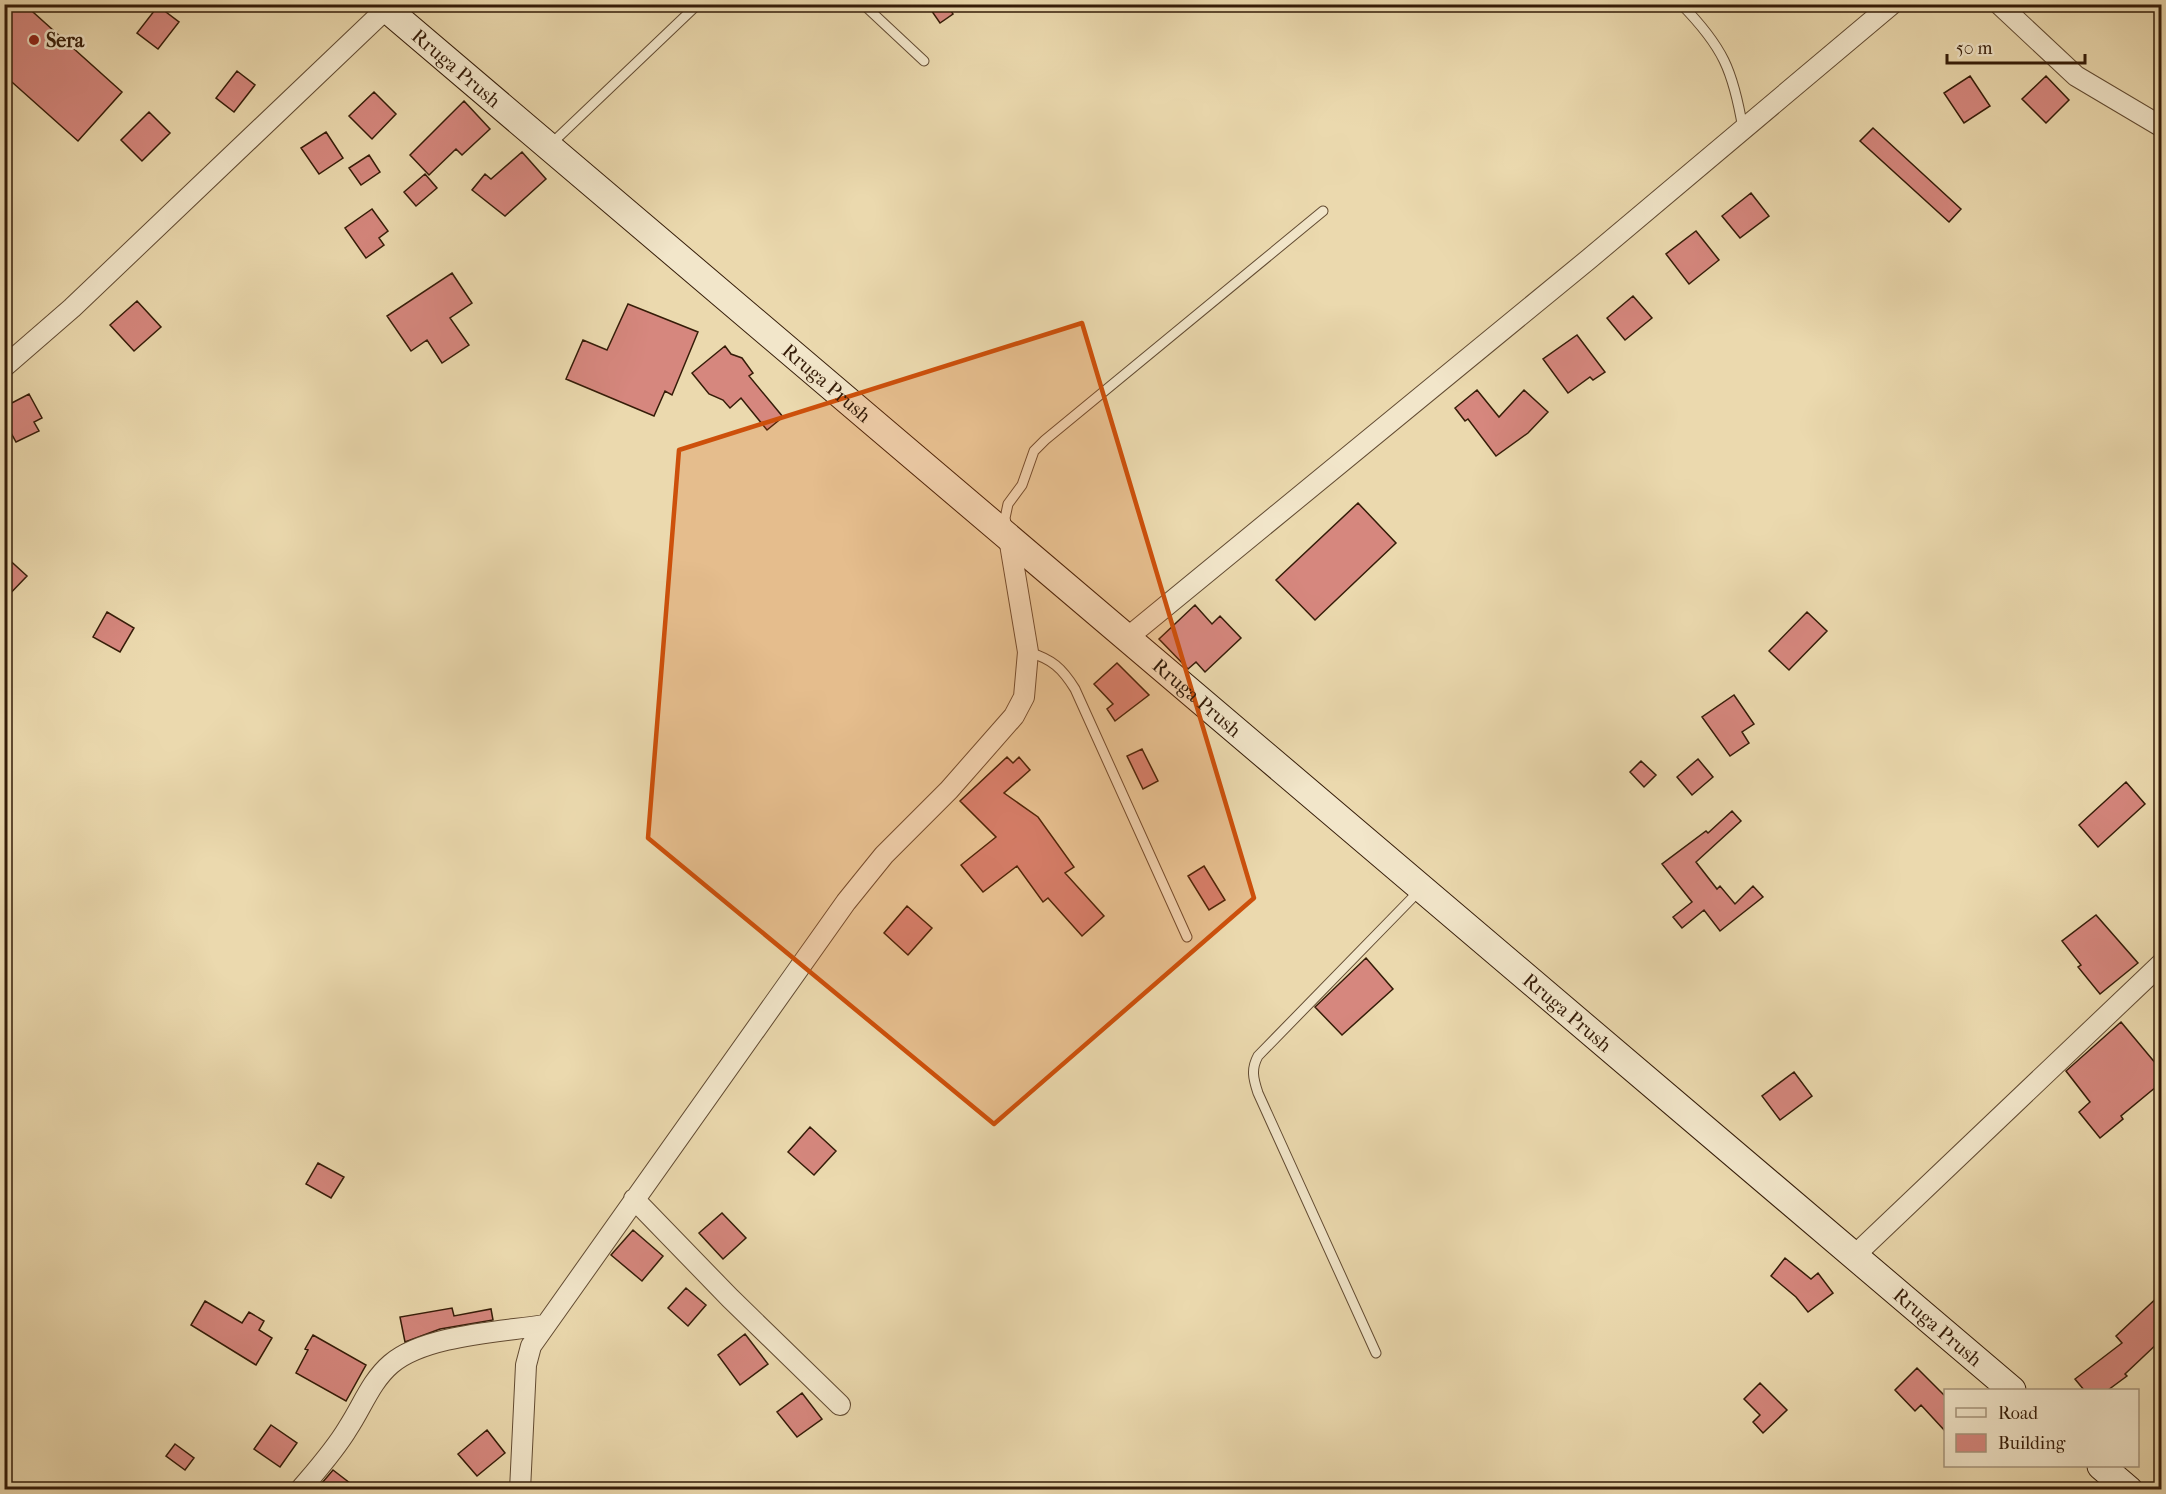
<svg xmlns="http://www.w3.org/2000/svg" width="2166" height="1494" font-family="'IM FELL French Canon',serif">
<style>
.building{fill:#d6877e;stroke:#351c08;stroke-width:1.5}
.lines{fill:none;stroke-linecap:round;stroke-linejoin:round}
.lane-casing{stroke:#624b32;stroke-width:11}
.street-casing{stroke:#624b32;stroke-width:22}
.secondary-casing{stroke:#351c08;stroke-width:29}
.lane{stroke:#f2e6ca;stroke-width:9}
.street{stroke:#f2e6ca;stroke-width:20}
.secondary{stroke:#f2e6ca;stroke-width:27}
.marked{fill:#cd500b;fill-opacity:0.2;stroke:#cd500b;stroke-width:4.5;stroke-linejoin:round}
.poi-dot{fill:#8f2418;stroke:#f2e6ca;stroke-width:2}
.labels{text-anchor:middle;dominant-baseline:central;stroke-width:5;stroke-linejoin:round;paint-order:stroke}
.poi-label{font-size:20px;font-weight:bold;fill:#351c08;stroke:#f2e6ca;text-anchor:start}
.street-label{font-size:20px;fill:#351c08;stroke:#f2e6ca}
</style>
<rect width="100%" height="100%" fill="#ebd9ae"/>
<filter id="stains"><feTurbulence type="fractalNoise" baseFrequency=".00333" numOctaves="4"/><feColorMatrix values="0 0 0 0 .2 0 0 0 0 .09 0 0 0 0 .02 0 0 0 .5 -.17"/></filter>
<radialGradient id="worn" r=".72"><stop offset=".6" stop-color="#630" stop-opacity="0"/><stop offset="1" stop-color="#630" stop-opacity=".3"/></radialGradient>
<path class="building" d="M4,4H24L122,92L78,141L4,75Z
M939,4H947L953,14L940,23L931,10Z
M158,6L179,22L158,49L137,33Z
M237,71L255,85L234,112L216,98Z
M1970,76L1990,106L1964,123L1944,93Z
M2046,76L2069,100L2046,123L2022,99Z
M374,92L396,114L372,139L349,116Z
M464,101L490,129L462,155L456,149L429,175L410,155Z
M149,112L170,133L142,161L121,140Z
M1873,128L1961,209L1949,222L1860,141Z
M326,132L343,158L319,174L301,148Z
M522,152L546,179L505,216L472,190L485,174L491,179Z
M369,155L380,172L361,185L349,168Z
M425,174L437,188L416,206L404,192Z
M1751,193L1769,216L1740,238L1722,216Z
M372,209L388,231L379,238L384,245L366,258L345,228Z
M1696,231L1719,260L1689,284L1666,254Z
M452,273L472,303L450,318L469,345L442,363L427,340L411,351L387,316Z
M1633,296L1652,318L1625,340L1607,318Z
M137,301L161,327L134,351L110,325Z
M628,304L698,332L672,395L665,391L654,416L566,379L583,340L607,350Z
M1577,335L1605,372L1593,380L1590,377L1568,393L1543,359Z
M725,346L731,354L742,358L753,373L749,376L783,417L767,430L741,398L730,408L723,400L709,394L692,373Z
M1477,390L1499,417L1524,390L1548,412L1528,433L1496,456L1468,419L1465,421L1455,408Z
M29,394L42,418L34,422L39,431L16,442L4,420V407Z
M1358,503L1396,543L1315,620L1276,580Z
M4,555L27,576L4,600Z
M1195,605L1212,624L1220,616L1241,638L1205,672L1196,662L1188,669L1159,639Z
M107,612L134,628L120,652L93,637Z
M1807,612L1827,631L1789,670L1769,651Z
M1117,663L1149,695L1115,721L1107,709L1113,704L1094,684Z
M1734,695L1754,724L1742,732L1749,743L1730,756L1702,717Z
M1142,749L1158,781L1143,789L1127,756Z
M1007,757L1013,763L1019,757L1030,770L1004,793L1038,817L1074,867L1065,873L1104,916L1082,936L1048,898L1043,902L1017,866L983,892L961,865L996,837L960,801Z
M1698,759L1713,777L1692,795L1677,777Z
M1641,761L1656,775L1644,787L1630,772Z
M2126,782L2145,804L2098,847L2079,825Z
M1732,811L1741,821L1696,862L1717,889L1720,886L1735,904L1753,886L1763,897L1720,931L1704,910L1682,928L1673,917L1692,902L1662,864L1706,831L1708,833Z
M1204,866L1225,900L1209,910L1188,876Z
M907,906L932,928L908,955L884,933Z
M2096,915L2138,963L2100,994L2078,967L2081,965L2062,941Z
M1366,958L1393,989L1342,1035L1315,1007Z
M2121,1022L2162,1071V1082L2121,1116L2123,1119L2100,1138L2079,1112L2090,1102L2066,1071Z
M1794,1072L1812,1096L1780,1120L1762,1096Z
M810,1127L836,1151L814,1175L788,1152Z
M318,1163L344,1177L331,1198L306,1184Z
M722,1213L746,1238L723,1259L699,1233Z
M633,1230L663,1256L642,1281L611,1255Z
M1785,1258L1811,1279L1818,1273L1833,1293L1808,1312L1796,1297L1771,1276Z
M686,1288L706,1305L688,1326L668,1308Z
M2162,1293L2161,1340L2125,1374L2127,1376L2108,1390H2084L2075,1379L2122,1343L2116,1336Z
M205,1301L242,1323L249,1312L264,1321L259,1330L272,1338L256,1365L191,1325Z
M452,1308L454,1316L491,1309L493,1320L440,1329L405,1342L400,1317Z
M745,1334L768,1364L740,1385L718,1355Z
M313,1335L366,1365L346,1401L296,1373L308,1350L305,1349Z
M1917,1368L1946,1397V1432L1921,1405L1915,1411L1895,1390Z
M1760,1383L1787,1410L1763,1433L1753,1422L1760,1415L1744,1399Z
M802,1393L822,1419L797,1437L777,1412Z
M271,1425L297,1443L280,1467L254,1449Z
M487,1430L505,1453L477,1476L458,1454Z
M175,1444L194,1458L185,1470L166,1456Z
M333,1470L359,1490H316Z"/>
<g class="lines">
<g class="lane-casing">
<path id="lane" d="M863,4L924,61
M1681,4C1723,47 1733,70 1743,129
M550,145L698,4
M1007,527L1005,518L1008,504L1022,485L1034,451L1045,440L1323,211
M1028,652C1052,659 1062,668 1075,689L1187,937
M1376,1353L1258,1093C1253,1078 1251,1069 1258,1056L1420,890"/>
</g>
<g class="street-casing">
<path id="street" d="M1999,4L2076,76L2162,127
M4,367L72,308L386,9
M1127,638L1589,259L1892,4
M634,1199L730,1298L840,1405
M1854,1256L2162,963
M300,1490C317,1470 335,1450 348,1428C362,1407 371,1381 391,1364C425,1335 501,1332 545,1325
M520,1490L526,1365L531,1346L846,902L884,855L949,790L1014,716L1024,697L1028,652L1009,538"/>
</g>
<g class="secondary-casing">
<g id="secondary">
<path id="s1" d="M381,4L2012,1390"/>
<path d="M2101,1466L2129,1490"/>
</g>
</g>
<use href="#lane" class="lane"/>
<use href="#street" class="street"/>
<use href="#secondary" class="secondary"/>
</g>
<path class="marked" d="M1082,323L1254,898L994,1124L648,838L679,450Z"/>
<circle class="poi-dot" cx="34" cy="40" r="6"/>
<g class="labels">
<g class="poi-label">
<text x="46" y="40">Sera</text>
</g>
<g class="street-label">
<text stroke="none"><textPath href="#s1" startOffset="99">Rruga Prush</textPath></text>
<text stroke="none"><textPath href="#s1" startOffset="585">Rruga Prush</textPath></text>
<text stroke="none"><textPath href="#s1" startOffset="1071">Rruga Prush</textPath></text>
<text stroke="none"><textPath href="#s1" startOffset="1557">Rruga Prush</textPath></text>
<text stroke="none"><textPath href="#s1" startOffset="2043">Rruga Prush</textPath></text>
</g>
</g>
<rect width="2166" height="1494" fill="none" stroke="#ebd9ae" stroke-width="24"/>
<rect x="6" y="6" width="2154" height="1482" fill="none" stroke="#351c08" stroke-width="3"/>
<rect x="12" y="12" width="2142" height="1470" fill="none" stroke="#351c08" stroke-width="1.5"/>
<rect x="1944" y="1389" width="195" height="78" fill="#f2e6ca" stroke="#a6957c" stroke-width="1.5"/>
<rect x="1956" y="1408" width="30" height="9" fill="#f2e6ca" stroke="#a6957c" stroke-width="1.5"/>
<text x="1998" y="1419" font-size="18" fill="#351c08">Road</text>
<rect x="1956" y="1434" width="30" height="18" fill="#d6877e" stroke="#a6957c" stroke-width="1.5"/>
<text x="1998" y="1449" font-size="18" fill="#351c08">Building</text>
<path d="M1947 54v9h138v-9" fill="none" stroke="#351c08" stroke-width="3"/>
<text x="1956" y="54" font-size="18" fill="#351c08" stroke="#f2e6ca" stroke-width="4.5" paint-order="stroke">50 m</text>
<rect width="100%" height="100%" filter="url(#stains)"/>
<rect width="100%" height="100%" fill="url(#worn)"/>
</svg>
